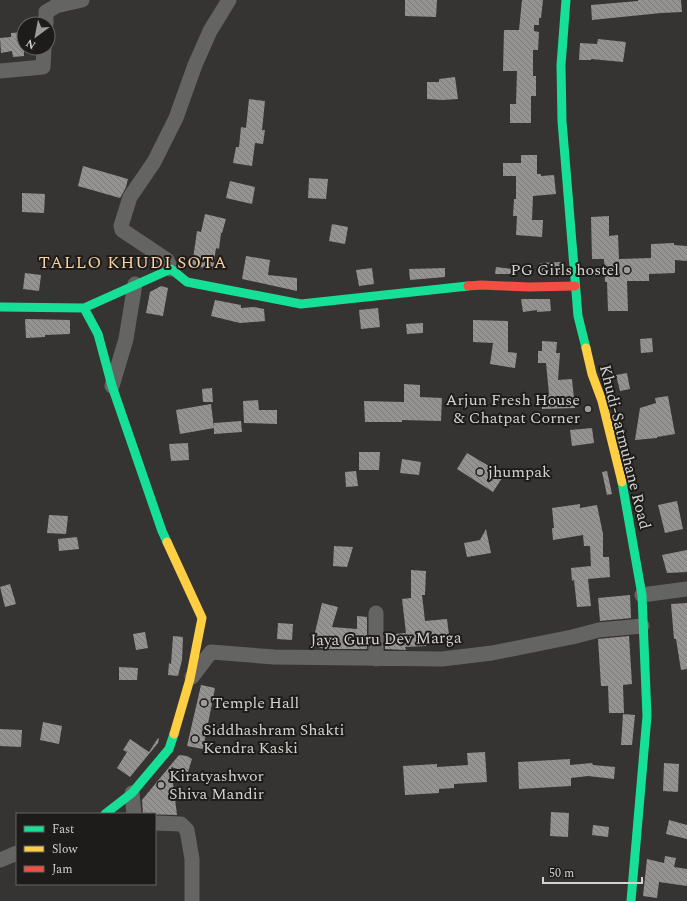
<svg xmlns="http://www.w3.org/2000/svg" width="687" height="901" font-family="Spectral,serif">
<style>
.building{fill:url(#building-back-hatch)}
.lines{fill:none;stroke-linecap:round;stroke-linejoin:round}
.street{stroke:#646462;stroke-width:15}
.fast{stroke:#16e098;stroke-width:9}
.slow{stroke:#ffcf43;stroke-width:9}
.jam{stroke:#f24e42;stroke-width:9}
.poi-dot{fill:#9d9b98;stroke:#1e1c1a;stroke-width:1.5}
.labels{text-anchor:middle;dominant-baseline:central;stroke-width:4;stroke-linejoin:round;paint-order:stroke}
.poi-label{font-size:16px;fill:#d4d2cf;stroke:#1e1c1a;text-anchor:start}
.street-label{font-size:16px;fill:#d4d2cf;stroke:#1e1c1a}
.neighbourhood-label{font-size:17px;letter-spacing:1px;fill:#f9d19e;stroke:#1e1c1a}
</style>
<defs>
<pattern id="building-back-hatch" width="6" height="6" patternUnits="userSpaceOnUse"><rect width="6" height="6" fill="#959391"/><path d="M-1 5l2 2M0 0l6 6M5-1l2 2" fill="none" stroke="#7c7a78"/></pattern>
</defs>
<rect width="100%" height="100%" fill="#363432"/>
<path class="building" d="M405,0H437L436,17L405,16Z
M522,0H543L541,18H539V25H534V31L539,32L538,50H533V76H536V96H531V123H510V104H516L517,71H503L504,30H519Z
M638,0H681L682,12L661,13L592,20L591,5L638,1Z
M24,32V56L13,57L12,51L1,53L0,38L11,37V33Z
M598,39L626,42L623,62L591,59V60H579L580,43L597,44Z
M455,77L458,99L442,100L427,99V82H439V79Z
M249,99L265,101L262,130H265L263,144L255,143L252,166L233,163L236,147H239L241,127L246,128Z
M521,155H537V174H541V176L554,175L556,194L533,196L532,220H543L542,237L516,235L517,216H513L514,199H516V176H503V163H521Z
M83,166L128,179L126,187L120,198L78,186Z
M309,178L328,179L326,199L308,198Z
M230,181L255,187L252,204L226,198Z
M22,193L45,194L44,213L22,212Z
M205,214L226,219L222,233H221L219,249L216,248L213,269L192,266L197,231L201,232Z
M609,216V236L618,235L619,259L651,258V244L674,243V245L687,246V261L675,260V273L649,274V281H627L628,311H608L607,282H605L604,259H592L591,217Z
M332,224L348,227L345,244L329,241Z
M246,256L270,260L268,275L297,278V291L242,279Z
M562,262L563,274L541,275L540,263Z
M496,267L513,269V274H495Z
M372,268L374,284L359,286L356,270Z
M445,268V277L410,280L409,269Z
M25,273L41,275L39,291L23,289Z
M161,286L168,288L163,316L146,313L150,292Z
M521,299H550L551,311L537,312V310L523,312Z
M215,300L241,305V308L254,307L264,309L265,321L240,323L211,316Z
M378,308L380,327L361,329L359,310Z
M25,319L70,320V334L45,335V337L26,338Z
M473,320L508,321V352L517,353L515,368L490,364L493,343L473,342Z
M423,323V333L407,334L406,324Z
M652,338L653,352L641,353L640,339Z
M542,341L557,342L556,353H560L558,380L572,379L575,408L542,409V394H549L546,363H538V351H542Z
M627,373L630,389L620,391L616,375Z
M404,384L420,385V397L442,398L441,421L402,420V422H365L364,401L404,402Z
M212,388L213,402H203L202,389Z
M668,396L675,434L657,437V438L635,440L640,408L656,403L655,398Z
M258,400L259,410H277V424L244,423L243,401Z
M211,404L214,428L180,434L176,410Z
M241,421L242,432L214,434V423Z
M592,428L594,443L572,446L570,430Z
M188,443L189,460L171,461L169,444Z
M359,452H380L379,470H359Z
M467,453L504,475L493,492L457,469Z
M402,459L421,462L419,475L400,473Z
M356,471L358,486L346,487L345,472Z
M607,471L612,494L607,495L602,472Z
M677,501L683,529L665,533L658,505Z
M580,504V508L597,505L603,534V557H609L610,577L588,579L591,606L577,607L574,580L572,581L571,568L591,566L590,546H584L583,535L553,540L552,528H554L552,508Z
M49,515L68,516L66,534L47,533Z
M486,529L491,553L467,557L464,543L480,540Z
M77,537L79,549L59,551L58,539Z
M334,546L353,547L347,567L333,566Z
M687,550V572L667,573L662,555Z
M411,570L426,571L425,595H422L425,621L447,619L449,635L426,638V646L405,647L406,650L385,649V635L406,633L402,599L411,598Z
M10,584L16,604L5,607L0,587Z
M630,595L631,618L600,621L598,598Z
M322,603L338,607L332,627L357,629V616L367,617V649H325L312,645Z
M687,603V669L681,670L676,639H674L671,604Z
M278,623L293,624L292,640L277,639Z
M145,632L148,648L136,650L133,634Z
M173,636L183,637L182,660L178,676L168,675L169,663L171,664Z
M629,636L632,684L623,685L624,713H609L608,686H601L598,639Z
M119,667L138,668L137,680H119Z
M201,685L215,688L203,749L187,746Z
M623,714L635,715L632,745H621Z
M43,722L62,726L59,744L40,740Z
M0,729L22,730L21,747L0,746Z
M158,738L159,739L158,743L130,777L117,768L127,752L123,750L130,739L149,752Z
M485,752L487,782L454,784V788L439,789V793L405,795L403,766L437,764V767L468,765L467,753Z
M179,755L187,756L192,759L188,772L171,767L177,815L143,814L142,800Z
M570,759V765L592,763L593,765L615,767L614,779L588,776L571,778V786L519,789L518,762Z
M664,763L679,764L678,792L663,791Z
M551,812L569,813L568,837L550,836Z
M669,820L687,825V839L666,834Z
M593,825L609,827L608,837L592,835Z
M665,856L676,858L674,867L687,869V886L659,882L657,898L643,896L647,859L664,863Z"/>
<g class="lines">
<path class="street" d="M46,24V12L56,6L82,0
M0,71L43,67L44,48
M171,269L167,260L122,230L121,226L130,197L154,162L176,118L195,65L210,31L229,0
M112,386L126,339L135,284
M642,595L687,589
M376,659V613
M192,677L211,652L274,657L442,659L492,653L572,637L599,630L642,626
M132,793L134,814
M155,823L181,824L187,830L192,859V901
M0,860L17,853"/>
<path class="fast" d="M566,0L561,65L562,121L578,316L586,348
M0,307L84,308L171,269L187,282L301,304L468,286
M84,308L98,334L112,386L162,531L167,542
M622,482L642,595L647,716L631,901
M105,814L132,793L169,749L174,734"/>
<path class="slow" d="M586,348L592,374L602,401L622,482
M167,542L202,618L190,679L174,734"/>
<path class="jam" d="M468,286L481,285L529,287L575,286"/>
</g>
<g class="poi-dot">
<circle cx="627" cy="270" r="4"/>
<circle cx="588" cy="409" r="4"/>
<circle cx="480" cy="472" r="4"/>
<circle cx="204" cy="703" r="4"/>
<circle cx="195" cy="739" r="4"/>
<circle cx="161" cy="785" r="4"/>
</g>
<g class="labels">
<g class="poi-label">
<text x="619" y="270" text-anchor="end">PG Girls hostel</text>
<text x="580" y="400" text-anchor="end">Arjun Fresh House<tspan x="580" dy="18">&amp; Chatpat Corner</tspan></text>
<text x="488" y="472">jhumpak</text>
<text x="212" y="703">Temple Hall</text>
<text x="203" y="730">Siddhashram Shakti<tspan x="203" dy="18">Kendra Kaski</tspan></text>
<text x="169" y="776">Kiratyashwor<tspan x="169" dy="18">Shiva Mandir</tspan></text>
</g>
<g class="street-label">
<text transform="translate(625 447) rotate(76)">Khudi-Satmuhane Road</text>
<text transform="translate(386 639) rotate(-1)">Jaya Guru Dev Marga</text>
</g>
<g class="neighbourhood-label">
<text x="133" y="263">TALLO KHUDI SOTA</text>
</g>
</g>
<rect x="16" y="813" width="140" height="72" fill="#1e1c1a" stroke="#676562"/>
<rect x="24" y="826" width="20" height="6" fill="#16e098" stroke="#676562"/>
<text x="52" y="833" font-size="12" fill="#d4d2cf">Fast</text>
<rect x="24" y="846" width="20" height="6" fill="#ffcf43" stroke="#676562"/>
<text x="52" y="853" font-size="12" fill="#d4d2cf">Slow</text>
<rect x="24" y="866" width="20" height="6" fill="#f24e42" stroke="#676562"/>
<text x="52" y="873" font-size="12" fill="#d4d2cf">Jam</text>
<g transform="translate(36 36) rotate(212)"><circle r="19" fill="#1e1c1a" stroke="#676562"/>
<path d="M0-3L7 15L0 10L-7 15Z" fill="#9d9b98"/>
<text y="-6" font-size="11" font-weight="bold" text-anchor="middle" fill="#d4d2cf">N</text>
</g>
<path d="M543 877v6h99v-6" fill="none" stroke="#d4d2cf" stroke-width="2"/>
<text x="549" y="877" font-size="12" fill="#d4d2cf" stroke="#1e1c1a" stroke-width="3" paint-order="stroke">50 m</text>
</svg>
